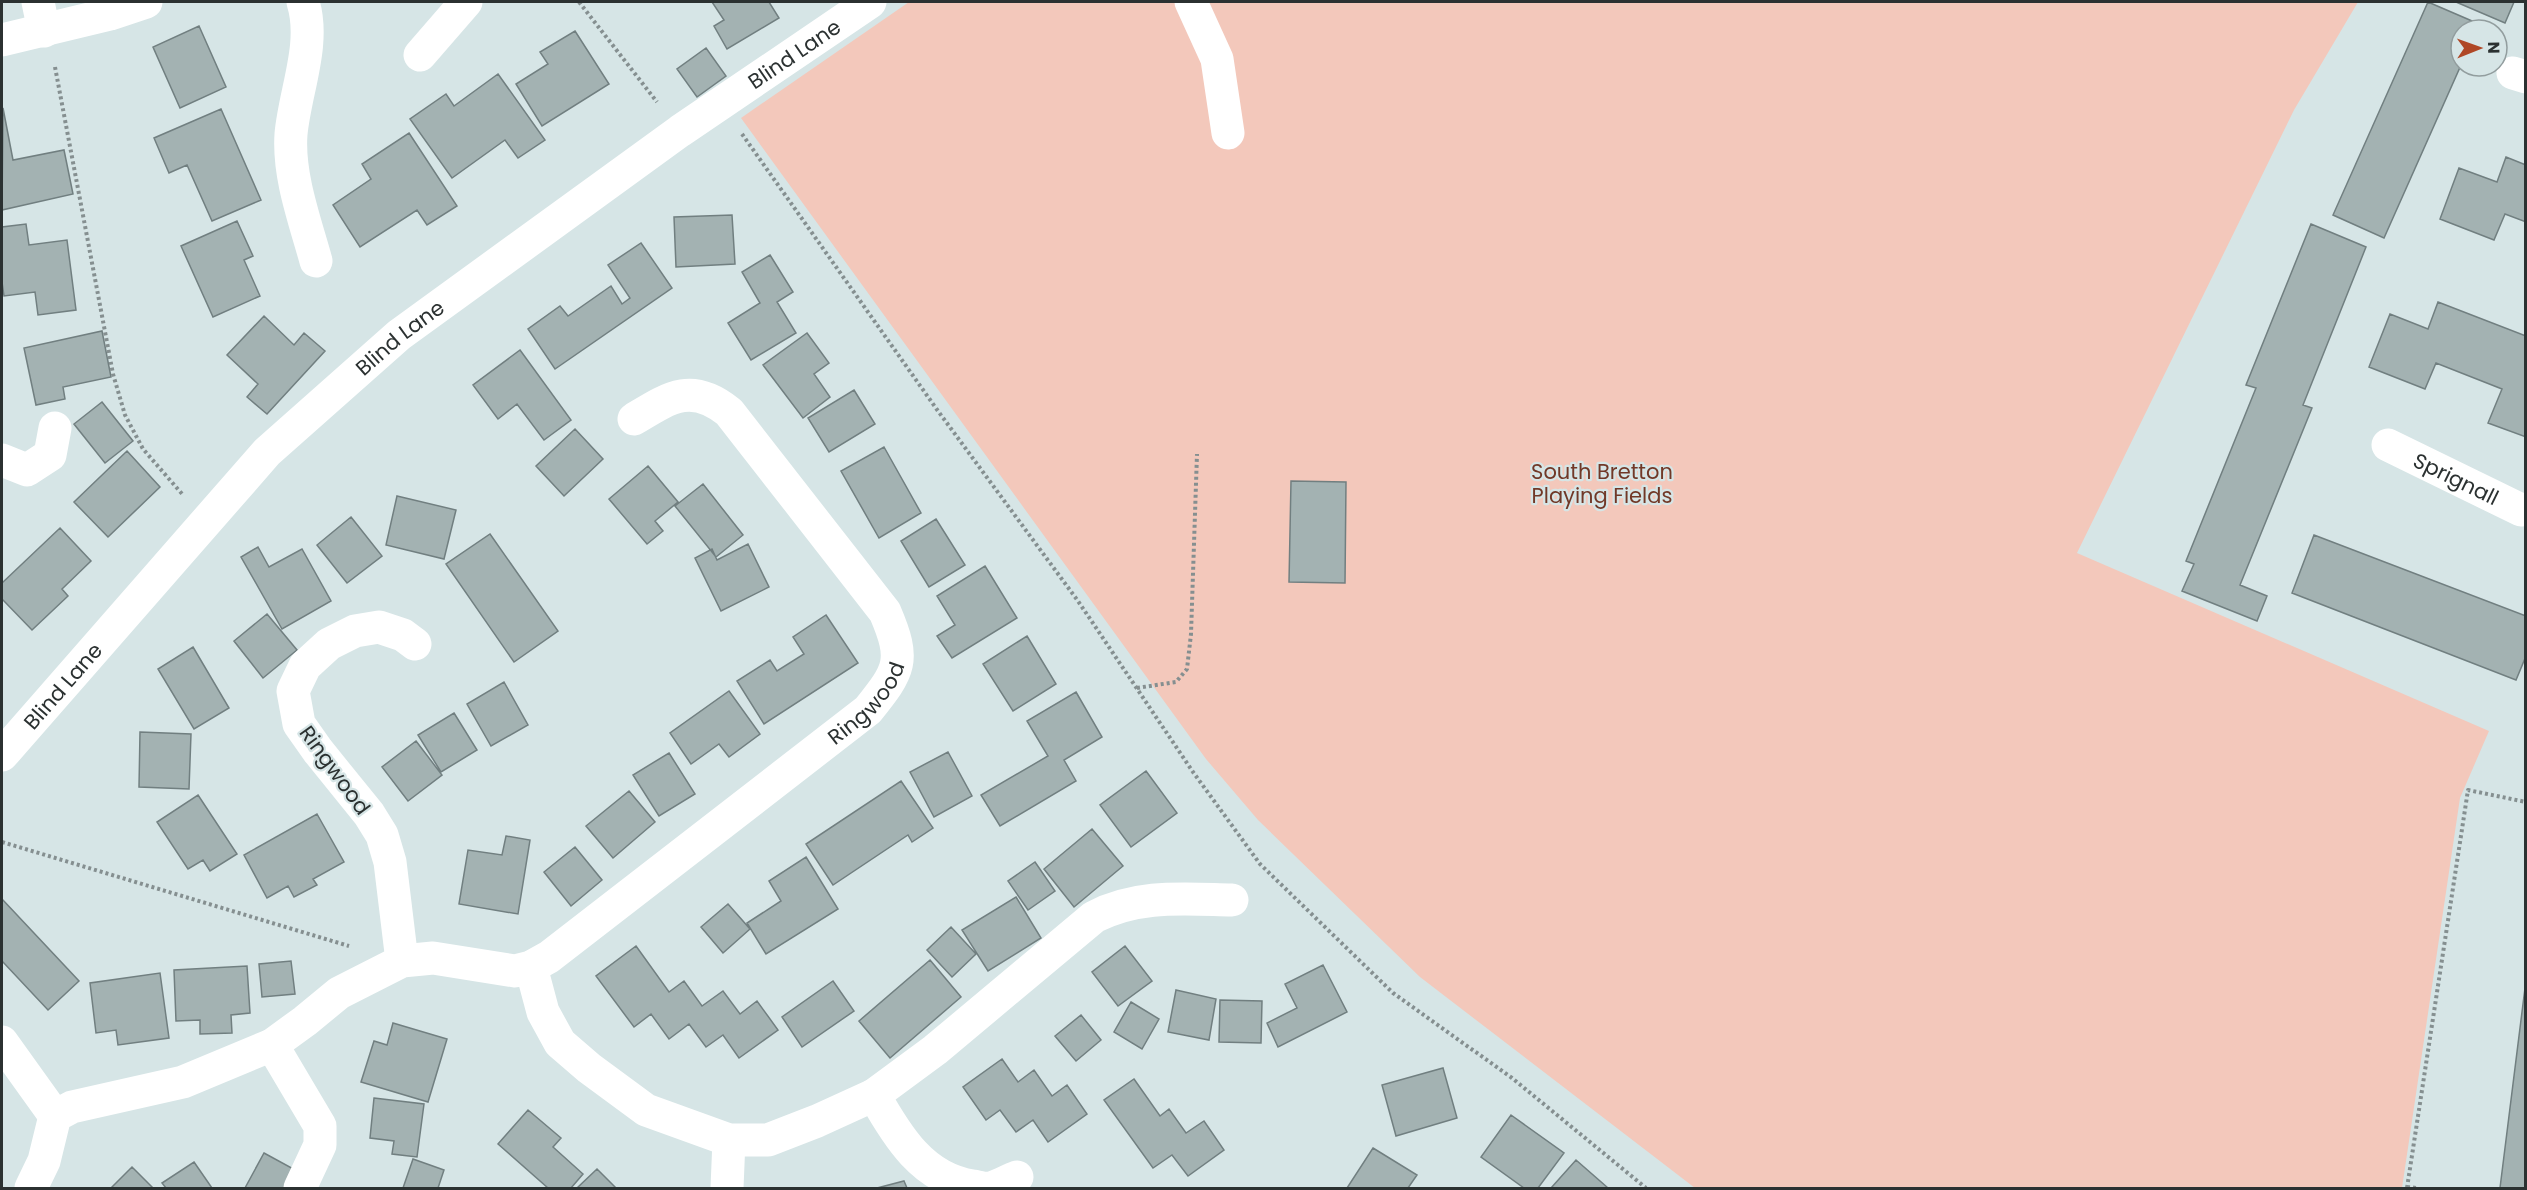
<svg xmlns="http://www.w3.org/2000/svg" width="2527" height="1190" font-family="Poppins,sans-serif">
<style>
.green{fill:#f3c8bb}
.building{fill:#a3b2b2;stroke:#717f80;stroke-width:1.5}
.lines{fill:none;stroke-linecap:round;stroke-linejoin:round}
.path{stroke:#858f90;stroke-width:4;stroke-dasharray:3 3;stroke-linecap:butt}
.minor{stroke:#fff;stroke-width:33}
.labels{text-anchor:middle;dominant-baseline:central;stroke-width:4.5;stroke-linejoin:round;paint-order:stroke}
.street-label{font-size:21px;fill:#2b3131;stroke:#d6e5e6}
.park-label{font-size:21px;fill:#713827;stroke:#d6e5e6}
</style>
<rect width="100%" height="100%" fill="#d6e5e6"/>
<path class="green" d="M909,2H2358L2294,110L2077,553L2489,731L2460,798L2402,1188H1695L1420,977L1258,820L1206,759L741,118Z"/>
<path class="building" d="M712,2H769L779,18L727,49L714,26L724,20Z
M2428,2L2479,24L2477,30H2461V65L2384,238L2333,215Z
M2456,2H2514L2505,23Z
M199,26L226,87L180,108L153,47Z
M575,31L609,84L542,126L516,84L548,64L540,52Z
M706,48L726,76L697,97L677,69Z
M498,74L545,140L518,158L505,140L452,178L410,119L446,94L454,106Z
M3,108L13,160L64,150L73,194L2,210Z
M221,109L261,200L212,221L187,165L169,173L154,138Z
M409,133L457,206L427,225L417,210L360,247L333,205L371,179L362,164Z
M2506,157L2526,165V222L2505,214L2494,240L2440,219L2459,168L2497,182Z
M732,215L735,264L676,267L674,217Z
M237,221L253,256L244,260L260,296L213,317L181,246Z
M26,224L29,245L67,240L76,310L38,315L35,292L4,296L2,282V227Z
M2311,224L2366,247L2303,405L2312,408L2240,585L2267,596L2257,621L2182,591L2194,564L2186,561L2256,388L2246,385Z
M641,243L672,288L555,369L528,329L560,306L568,316L611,286L622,304L630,298L608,265Z
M770,255L793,292L777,302L796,333L751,360L728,323L760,303L742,272Z
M2438,302L2526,336V437L2488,423L2502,389L2436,363L2425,389L2369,367L2390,314L2428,329Z
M264,316L294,345L304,333L325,351L267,414L247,397L258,384L227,355Z
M102,331L111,377L63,387L65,399L36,405L24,348Z
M807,333L829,363L814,374L830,397L803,418L763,365Z
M520,350L571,420L544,440L517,404L498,419L473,385Z
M854,390L875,424L829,452L808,418Z
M102,402L133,441L105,463L74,424Z
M575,429L603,459L564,496L536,466Z
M884,447L921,513L879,538L841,471Z
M127,451L160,487L108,537L74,502Z
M648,466L678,502L655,521L663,531L647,544L609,499Z
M1291,481L1346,482L1345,583L1289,582Z
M703,484L743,535L716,557L675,506Z
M397,496L456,510L444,559L386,545Z
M351,517L382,556L347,583L317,545Z
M936,519L965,565L929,587L901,541Z
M60,528L91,561L62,589L68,596L32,630L2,599V583Z
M490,534L558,631L514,662L446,564Z
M2314,535L2526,616V656L2516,680L2292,593Z
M748,544L769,587L721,611L695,558L712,549L717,560Z
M258,547L269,567L302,549L331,601L282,629L241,557Z
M985,566L1017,618L952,658L937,636L955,625L937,596Z
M267,614L297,650L263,678L234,641Z
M826,615L858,663L764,724L737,681L770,660L777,671L804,654L793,637Z
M1027,636L1056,684L1013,711L983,664Z
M193,647L229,708L194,729L158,669Z
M504,682L528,725L491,746L467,704Z
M729,691L760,734L729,757L719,744L691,764L670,733Z
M1076,692L1102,737L1064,760L1076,781L1000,826L981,795L1048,756L1027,721Z
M454,713L477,750L441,772L418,735Z
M140,732L191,734L189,789L139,787Z
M416,741L442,775L408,801L382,767Z
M948,752L972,796L934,817L910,772Z
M669,753L695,794L659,816L633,775Z
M1146,771L1177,813L1131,847L1100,805Z
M901,781L933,828L912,842L908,835L833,885L806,844Z
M629,791L655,822L613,858L586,826Z
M198,795L237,854L210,871L203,860L188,869L157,822Z
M317,814L344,862L313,879L317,885L294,897L288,886L267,898L244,855Z
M1092,829L1123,866L1074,907L1044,869Z
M506,836L530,840L518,914L459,904L468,850L502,855Z
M575,847L602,880L571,906L544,872Z
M806,857L838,909L766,954L747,923L781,901L769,881Z
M1035,862L1055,891L1028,910L1008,881Z
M1016,897L1041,938L988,971L962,930Z
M2,899L79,981L48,1010L2,961Z
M728,904L750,929L723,953L701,927Z
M951,927L976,954L952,977L927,950Z
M636,946L669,992L684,981L702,1006L723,991L740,1014L757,1001L778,1030L739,1058L723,1035L706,1047L689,1024L669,1039L651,1014L634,1027L596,976Z
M1125,946L1152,981L1118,1006L1092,972Z
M930,960L961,997L890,1058L859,1021Z
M291,961L295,994L262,997L259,964Z
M1323,965L1347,1012L1278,1047L1267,1023L1297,1008L1285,984Z
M247,966L250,1013L231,1015L232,1033L200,1034V1020L176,1021L174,970Z
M160,973L169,1038L118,1045L116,1030L96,1033L90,983Z
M2526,980V1188H2500Z
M833,981L854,1011L802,1047L782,1017Z
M1176,990L1216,999L1209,1040L1168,1032Z
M1220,1000L1262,1001L1261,1043L1219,1042Z
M1131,1002L1159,1019L1142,1049L1114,1032Z
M1081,1015L1101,1040L1076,1061L1055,1036Z
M393,1023L447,1039L428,1102L361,1082L374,1041L387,1045Z
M1002,1059L1018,1082L1034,1070L1052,1096L1067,1085L1087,1114L1048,1142L1033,1120L1016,1132L1000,1110L986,1120L963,1087Z
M1443,1068L1457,1118L1396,1136L1382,1085Z
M1134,1079L1160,1116L1169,1109L1186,1133L1204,1121L1224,1150L1188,1176L1172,1155L1153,1168L1104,1100Z
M374,1098L424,1104L417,1157L392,1154L394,1141L370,1138Z
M528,1110L561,1138L553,1147L583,1174L571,1188H548L498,1144Z
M1511,1115L1564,1153L1538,1188H1524L1481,1157Z
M1373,1148L1417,1175L1408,1188H1347Z
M264,1153L299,1172L290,1188H245Z
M413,1159L444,1170L438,1188H403Z
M1576,1160L1608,1188H1551Z
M194,1162L212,1188H166L162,1183Z
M132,1167L153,1188H111Z
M597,1169L616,1188H577Z
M904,1181L907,1188H877Z"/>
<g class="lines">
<path class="path" d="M579,2L657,102
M55,67L113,374L125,415L143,449L183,495
M742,134L938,411L1078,601L1193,772L1260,864L1393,993L1512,1078L1646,1188
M1137,688L1176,682L1187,669L1191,634L1197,454
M2,842L349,946
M2407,1187L2417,1188
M2407,1188L2468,790L2526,802"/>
<g class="minor">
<path d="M38,2L44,31"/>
<path d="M303,2C316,44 295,91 291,134C288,176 305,221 316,261"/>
<path d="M1191,2L1217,59L1228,133"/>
<path d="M2,40L110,14L146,2"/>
<path d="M420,55L466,2"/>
<path d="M2513,73L2526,77"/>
<path id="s1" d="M2388,445L2521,510L2526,509"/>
<path d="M2,460L27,470L50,455L55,428"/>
<path id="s2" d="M2,755L267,452L399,335L680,131L870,2"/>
<path d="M402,961L390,862L382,835L369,814L318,751L299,724L293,691L305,666L329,644L355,631L379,627L403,635L415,644"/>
<path d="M531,967L543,1012L560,1043L589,1068L646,1110L729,1140H768L817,1121L874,1095L935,1050L1094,917C1138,894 1184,899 1232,900"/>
<path d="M2,1042L55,1116"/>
<path d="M272,1045L320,1126V1145L300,1188"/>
<path d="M874,1095C897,1136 923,1179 973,1186C979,1187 986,1189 991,1188C1000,1185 1009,1180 1017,1177"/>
<path id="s3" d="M31,1188L44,1161L55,1116L72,1107L183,1082L272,1045L305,1021L339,993L402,961L433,958L515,971L531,967L549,957L868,710C900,670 906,661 885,612L729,412C692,382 670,397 634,419"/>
<path d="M727,1188L729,1140"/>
</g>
</g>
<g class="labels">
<g class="street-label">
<text stroke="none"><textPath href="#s2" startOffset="1064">Blind Lane</textPath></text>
<text stroke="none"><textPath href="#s2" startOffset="578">Blind Lane</textPath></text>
<text stroke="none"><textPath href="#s1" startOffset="76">Sprignall</textPath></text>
<text stroke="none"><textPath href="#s2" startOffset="92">Blind Lane</textPath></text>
<text stroke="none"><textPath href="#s3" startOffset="1020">Ringwood</textPath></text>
<text transform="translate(335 770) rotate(54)">Ringwood</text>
</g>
<g class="park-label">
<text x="1602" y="471">South Bretton<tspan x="1602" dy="24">Playing Fields</tspan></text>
</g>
</g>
<rect width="2527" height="1190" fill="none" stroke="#2b3131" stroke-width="6"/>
<g transform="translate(2479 48) rotate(89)"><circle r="28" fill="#d6e5e6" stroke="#929d9e" stroke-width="1.5"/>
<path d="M0-4.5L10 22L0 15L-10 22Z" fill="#af4726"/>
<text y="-9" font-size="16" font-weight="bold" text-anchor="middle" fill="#2b3131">N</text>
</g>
</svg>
